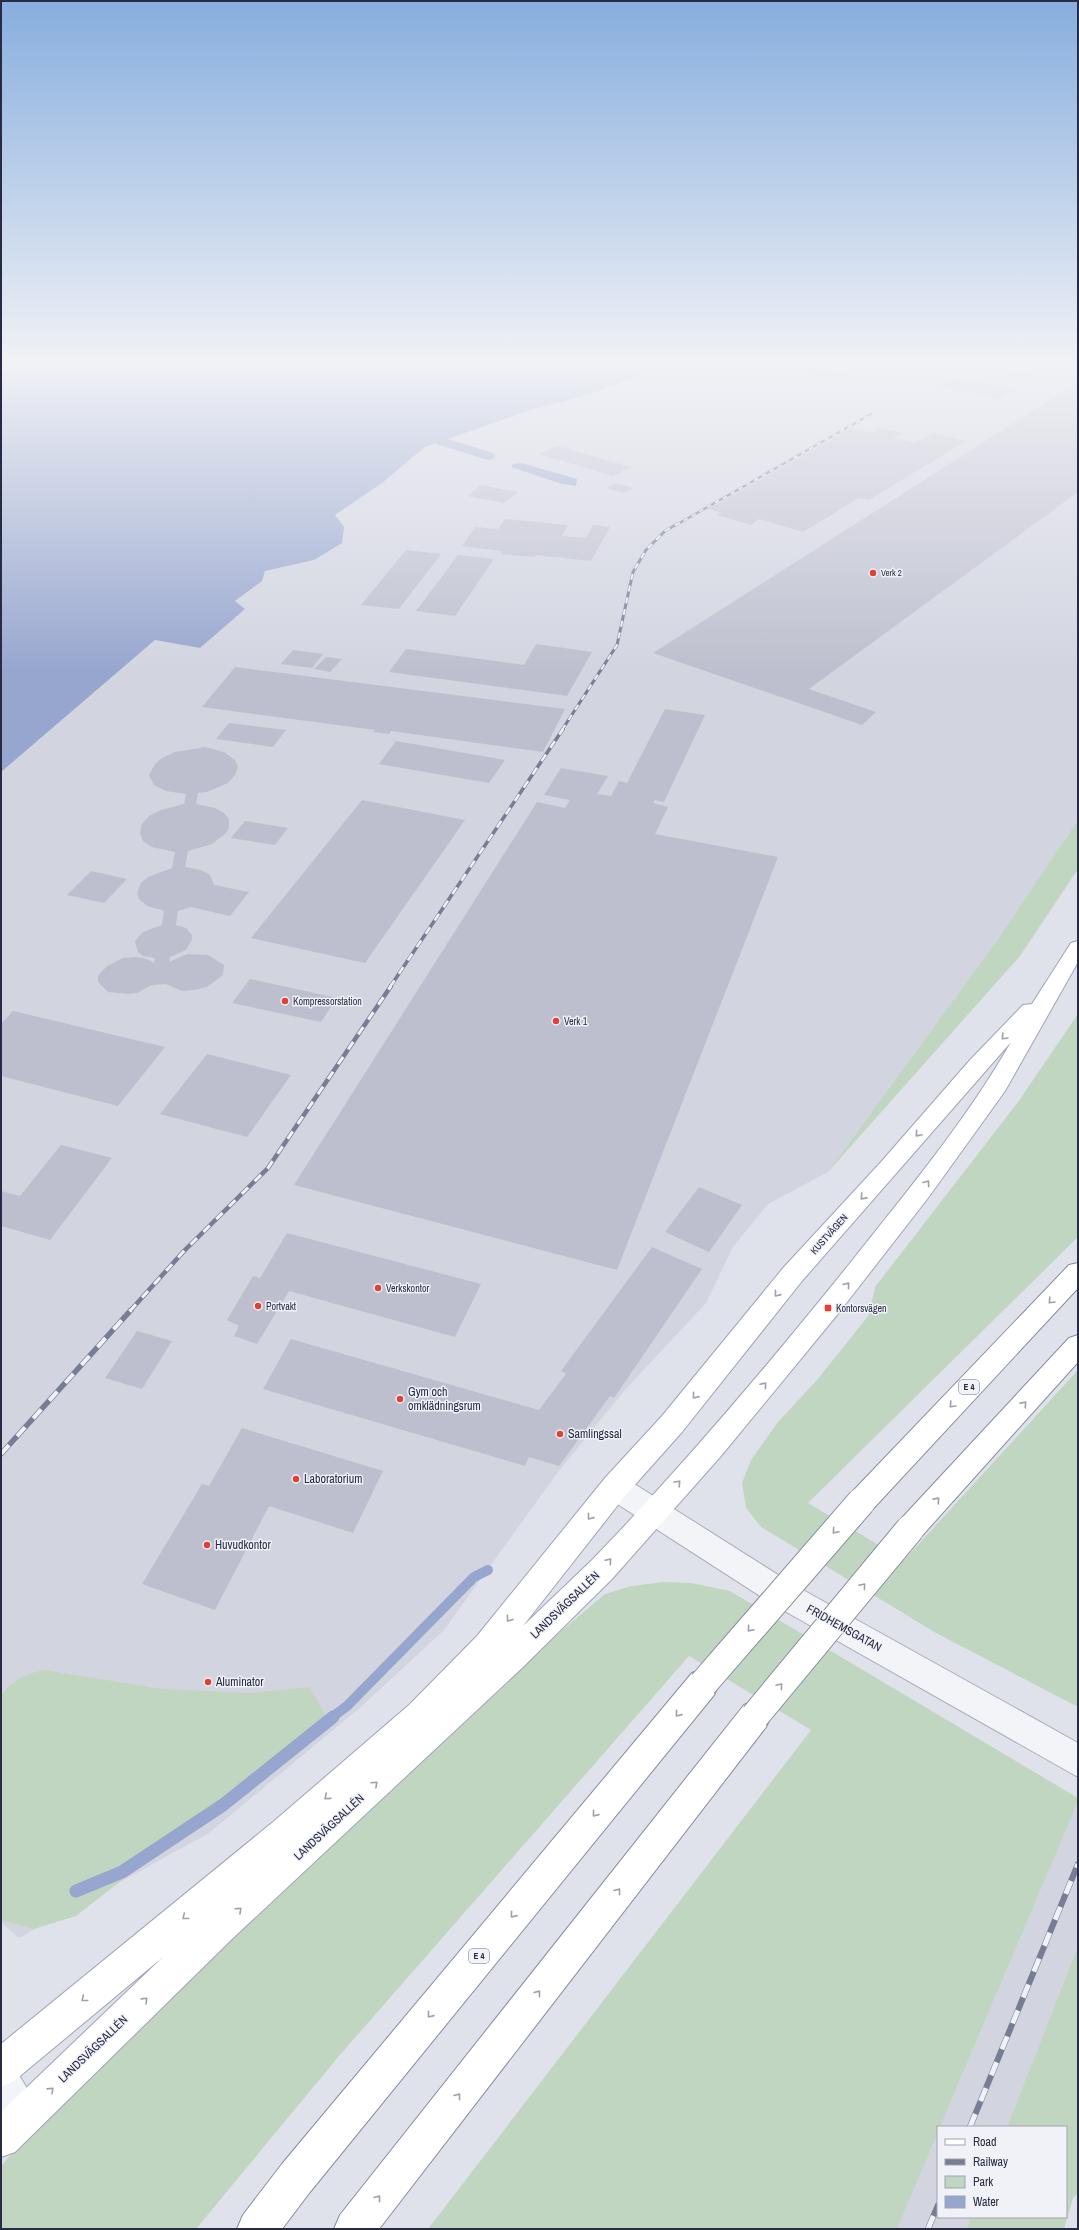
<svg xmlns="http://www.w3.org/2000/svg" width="1079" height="2230" font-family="'Archivo Narrow',sans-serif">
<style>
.built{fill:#d2d4e0}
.green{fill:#c1d6c0}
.water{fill:#97a6cf}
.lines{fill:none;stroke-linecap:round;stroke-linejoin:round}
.stream-far1{stroke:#97a6cf;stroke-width:10}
.stream{stroke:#97a6cf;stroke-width:13}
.canal{fill:#97a6cf;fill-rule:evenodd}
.building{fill:#bdbfce}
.minor-casing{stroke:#a8abb9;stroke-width:2}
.major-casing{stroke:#9ea3b8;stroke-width:2}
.highway-casing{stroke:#868ba3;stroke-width:2}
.minor{fill:#f3f4f8;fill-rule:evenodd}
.major{fill:#fff;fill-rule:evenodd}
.highway{fill:#fff;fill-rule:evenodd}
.rail-far5-casing{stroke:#787d96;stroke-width:2.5}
.rail-far4-casing{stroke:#787d96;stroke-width:3}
.rail-far3-casing{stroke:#787d96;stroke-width:3.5}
.rail-far2-casing{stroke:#787d96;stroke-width:4.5}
.rail-far1-casing{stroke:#787d96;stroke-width:5.5}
.rail-casing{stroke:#787d96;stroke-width:6}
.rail-far5{stroke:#f0f2f8;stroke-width:1.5;stroke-dasharray:4.5;stroke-linecap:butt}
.rail-far4{stroke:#f0f2f8;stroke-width:2;stroke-dasharray:6;stroke-linecap:butt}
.rail-far3{stroke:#f0f2f8;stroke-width:2.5;stroke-dasharray:8;stroke-linecap:butt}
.rail-far2{stroke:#f0f2f8;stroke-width:3;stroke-dasharray:9;stroke-linecap:butt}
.rail-far1{stroke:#f0f2f8;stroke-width:4;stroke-dasharray:12;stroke-linecap:butt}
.rail{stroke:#f0f2f8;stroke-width:5;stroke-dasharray:14;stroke-linecap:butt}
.highway-bridge-casing{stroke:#868ba3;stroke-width:30;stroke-linecap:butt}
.highway-bridge{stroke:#fff;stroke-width:28}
.oneway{stroke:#9ea0ab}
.poi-dot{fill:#de4137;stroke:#f0f2f8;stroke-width:1.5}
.labels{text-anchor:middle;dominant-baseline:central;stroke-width:3;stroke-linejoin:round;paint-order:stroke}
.far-poi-label{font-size:9px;fill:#272b44;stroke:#f0f2f8;text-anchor:start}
.shield{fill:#f0f2f8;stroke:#63677a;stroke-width:1}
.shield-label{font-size:9px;font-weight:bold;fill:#272b44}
.poi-label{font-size:10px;fill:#272b44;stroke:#f0f2f8;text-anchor:start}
.street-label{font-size:10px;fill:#272b44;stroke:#f0f2f8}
.near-poi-label{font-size:12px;fill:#272b44;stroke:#f0f2f8;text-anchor:start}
.near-street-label{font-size:12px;fill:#272b44;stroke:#f0f2f8}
</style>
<rect width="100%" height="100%" fill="#e0e2eb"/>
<path class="built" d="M677,361H763L829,378L844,375L783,361H1078V820L998,939L828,1172L768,1204L733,1247L706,1303L624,1391L558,1472L444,1630L361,1707L209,1833L19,1938L1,1922V772L155,640L200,648L244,609L234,602L262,581L265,571L314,560L335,515L382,483L425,447L534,409L594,393L666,364Z
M1078,1802V1946L1007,2127H940Z
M938,2131V2217H971L966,2229H897Z"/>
<path class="green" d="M1078,820V869L1020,956L828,1172L998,939Z
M1078,1014V1237L808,1503L904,1560L1078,1370V1707L936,1633L761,1527L746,1508L742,1483L751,1460L778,1422L817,1380L869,1315L875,1287L1018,1102Z
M664,1582L691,1583L730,1591L1078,1798V1802L940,2127H938V2132L897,2229H428L811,1730L689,1656L339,2056L196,2229H1V2166L45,2115L560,1632L605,1594L631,1586Z
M44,1670L162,1689L251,1693L309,1687L328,1719L76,1916L34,1929L1,1920V1696C11,1680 26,1674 44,1670Z
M1078,1946V2193L1073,2198L1064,2229H966L971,2217H1066V2127H1007Z"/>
<path class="water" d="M1,361H677L666,364L594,393L534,409L425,447L382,483L335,515L344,527L342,543L314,560L265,571L262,581L235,601L245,609L200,648L155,640L1,772Z
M763,361H783L846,375L829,378Z
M521,463L577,479L576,486L562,484L511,467L513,464Z"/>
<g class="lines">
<path class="stream-far1" d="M331,1718L347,1706L474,1577L488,1570"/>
<path class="stream" d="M76,1891L122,1872L223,1805L333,1717"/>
<path class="canal" d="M441,437L493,453L495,456L493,459L488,460L436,444L434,441Z"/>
</g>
<path class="building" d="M958,361H974L1035,374L1026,380L953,364Z
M952,376L1015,389L1000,399L937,386Z
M1078,382V492L809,689L876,712L862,725L653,653Z
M852,428L873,433L883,428L903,433L893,438L915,443L933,433L966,441L869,500L859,498L803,532L759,519L751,525L717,515L722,513L709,509Z
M557,446L631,467L613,476L539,454Z
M615,483L633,488L625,493L606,488Z
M481,485L518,492L504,503L467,496Z
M505,519L568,525L562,536L586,538L593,525L610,527L591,561L536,555L535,557L500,554L502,551L462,546L475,527L498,529Z
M406,550L441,554L399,609L361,605Z
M458,555L494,559L455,616L416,611Z
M536,644L592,652L567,696L389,672L406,649L524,665Z
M293,650L323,654L312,668L281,664Z
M326,657L342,659L330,672L314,669Z
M235,667L565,709L543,752L391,731L389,734L373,732L375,730L202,707Z
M665,709L705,715L664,802L655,800L653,803L668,807L655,834L778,857L617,1270L294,1185L537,802L565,808L570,800L544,795L561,768L608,776L597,794L611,796L619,781L627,783Z
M229,723L286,730L273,747L216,739Z
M396,741L505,760L489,783L379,764Z
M205,747L224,752L235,760L238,767L235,775L228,783L207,792L198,793L196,804L215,808L224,813L229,819V828L226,833L212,844L188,851L185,867L201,870L210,875L214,885L249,892L230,916L191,907L178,911L176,925L186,928L192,935V940L186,950L170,957L169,962L187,954L208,955L224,965L223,975L207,987L194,990L182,991L166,984L152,985L137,993L128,994L108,992L98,982V976L107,966L123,958L136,957L147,959L154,963L155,958L143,956L138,952L135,941L143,932L162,925L164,911L147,906L139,899L137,892L141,883L148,877L172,868L175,852L152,847L143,841L140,833L142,824L149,816L161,810L184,804L186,794L166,791L154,785L149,775L155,764L162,758L175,752Z
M362,800L465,820L365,963L251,938Z
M245,821L288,828L275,845L231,838Z
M91,871L127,879L104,903L67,895Z
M250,979L337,998L321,1022L232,1003Z
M13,1011L165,1047L118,1106L1,1076V1024Z
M207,1054L291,1075L247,1137L160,1114Z
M61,1145L112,1158L50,1240L1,1226V1191L20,1196Z
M699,1187L742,1205L709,1252L665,1232Z
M287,1233L481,1284L455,1337L289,1291L257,1344L234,1336L239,1326L227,1320L253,1276L260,1278Z
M652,1247L702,1269L614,1398L610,1396L559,1466L529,1457L525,1466L263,1389L291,1339L539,1410L566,1374L561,1371Z
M137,1331L172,1341L142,1389L105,1378Z
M242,1428L383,1471L353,1533L269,1506L215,1610L142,1584L202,1484L209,1486Z"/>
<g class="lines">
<g class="minor-casing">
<path id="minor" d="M615,1475L625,1478L794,1585L1078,1743V1777L774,1605L605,1496L601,1487L605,1478Z
M1,2061L14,2067L36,2103L42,2116L36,2129L23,2135L10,2129L1,2115Z"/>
</g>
<g class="major-casing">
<path id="major" d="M1078,941V962L1005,1091L928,1198L837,1315L721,1456L612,1579L522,1668L233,1938L15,2152L1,2157V2112L163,1957L14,2081L1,2087V2044L273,1822L409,1705L477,1636L605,1478L662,1416L784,1267L881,1162L970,1060L1023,1005L1032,1004L1071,943ZM1011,1042C966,1121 907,1191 851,1262C769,1364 683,1466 592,1560C569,1582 546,1604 523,1626L625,1496L682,1432L802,1281Z"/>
</g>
<g class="highway-casing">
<path id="highway" d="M1078,1263V1288L871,1511L861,1515L851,1511L847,1502L851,1493L1069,1265Z
M1078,1335V1362L920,1538L910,1542L900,1538L896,1529L900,1520L1069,1338Z
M703,1669L714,1673L719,1684L714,1695L310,2192L282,2229H237L243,2215L282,2164L692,1673Z
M755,1700L766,1705L771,1716L766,1727L379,2229H334L340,2215L744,1705Z"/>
</g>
<use href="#minor" class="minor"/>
<use href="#major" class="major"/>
<use href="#highway" class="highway"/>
<g class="rail-far5-casing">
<path id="rail-far5" d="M676,525L871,414"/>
</g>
<g class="rail-far4-casing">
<path id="rail-far4" d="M562,730L617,645L633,572L646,550L665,531L677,524"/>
</g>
<g class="rail-far3-casing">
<path id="rail-far3" d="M390,987L563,729"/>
</g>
<g class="rail-far2-casing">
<path id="rail-far2" d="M130,1311L184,1251L268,1168L391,986"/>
</g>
<g class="rail-far1-casing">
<path id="rail-far1" d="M1,1454L131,1310"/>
</g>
<g class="rail-casing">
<path id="rail" d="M970,2127L1078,1864
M928,2229L938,2205"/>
</g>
<use href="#rail-far5" class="rail-far5"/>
<use href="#rail-far4" class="rail-far4"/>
<use href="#rail-far3" class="rail-far3"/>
<use href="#rail-far2" class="rail-far2"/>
<use href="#rail-far1" class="rail-far1"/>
<use href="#rail" class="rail"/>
<g class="highway-bridge-casing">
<path id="highway-bridge" d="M703,1684L861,1502
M755,1716L910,1529"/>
</g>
<use href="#highway-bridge" class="highway-bridge"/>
</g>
<defs><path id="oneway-chevron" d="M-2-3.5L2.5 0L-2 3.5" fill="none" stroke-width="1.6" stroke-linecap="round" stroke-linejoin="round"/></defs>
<g class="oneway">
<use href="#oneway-chevron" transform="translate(1004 1037) rotate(134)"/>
<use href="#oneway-chevron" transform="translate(918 1134) rotate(131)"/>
<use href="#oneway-chevron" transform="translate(927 1183) rotate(-54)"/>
<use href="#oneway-chevron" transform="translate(863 1197) rotate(132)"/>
<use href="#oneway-chevron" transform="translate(847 1285) rotate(-52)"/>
<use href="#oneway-chevron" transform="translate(777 1294) rotate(129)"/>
<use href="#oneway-chevron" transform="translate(1051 1301) rotate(133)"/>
<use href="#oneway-chevron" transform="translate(764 1385) rotate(-50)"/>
<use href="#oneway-chevron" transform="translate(695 1396) rotate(129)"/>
<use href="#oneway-chevron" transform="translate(1024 1404) rotate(-48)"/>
<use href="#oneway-chevron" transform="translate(952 1405) rotate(133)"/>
<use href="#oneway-chevron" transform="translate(678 1483) rotate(-47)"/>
<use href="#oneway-chevron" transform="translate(937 1500) rotate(-48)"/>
<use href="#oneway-chevron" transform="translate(590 1517) rotate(129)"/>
<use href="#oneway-chevron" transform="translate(835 1531) rotate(131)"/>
<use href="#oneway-chevron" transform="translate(609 1561) rotate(-49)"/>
<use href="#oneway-chevron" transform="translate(863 1586) rotate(-50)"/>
<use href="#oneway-chevron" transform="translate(509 1619) rotate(128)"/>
<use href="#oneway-chevron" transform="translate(750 1629) rotate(131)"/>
<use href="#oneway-chevron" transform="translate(780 1686) rotate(-50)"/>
<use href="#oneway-chevron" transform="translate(678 1714) rotate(129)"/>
<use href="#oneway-chevron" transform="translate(375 1784) rotate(-43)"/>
<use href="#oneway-chevron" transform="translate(327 1797) rotate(139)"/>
<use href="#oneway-chevron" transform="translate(595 1814) rotate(129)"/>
<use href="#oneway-chevron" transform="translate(618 1891) rotate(-52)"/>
<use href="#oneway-chevron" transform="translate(239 1910) rotate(-43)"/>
<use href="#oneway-chevron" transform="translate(513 1915) rotate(129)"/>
<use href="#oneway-chevron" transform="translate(185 1917) rotate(141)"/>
<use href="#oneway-chevron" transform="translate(538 1993) rotate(-52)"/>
<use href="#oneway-chevron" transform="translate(84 1999) rotate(141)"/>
<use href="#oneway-chevron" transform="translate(145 2000) rotate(-44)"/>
<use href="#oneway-chevron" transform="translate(430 2015) rotate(129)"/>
<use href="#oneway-chevron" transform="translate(51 2090) rotate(-44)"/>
<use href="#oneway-chevron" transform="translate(458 2096) rotate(-52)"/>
<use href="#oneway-chevron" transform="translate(378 2198) rotate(-52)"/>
</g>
<linearGradient id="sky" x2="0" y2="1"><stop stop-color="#87aede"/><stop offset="0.54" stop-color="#f1f2f6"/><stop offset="1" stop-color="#f1f2f6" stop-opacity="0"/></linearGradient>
<rect width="1079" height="673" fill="url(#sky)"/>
<g class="poi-dot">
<circle cx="873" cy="573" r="4"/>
<circle cx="285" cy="1001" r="4"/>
<circle cx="556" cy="1021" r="4"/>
<circle cx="378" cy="1288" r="4"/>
<circle cx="258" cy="1306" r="4"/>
<rect x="824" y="1304" width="8" height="8" rx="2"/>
<circle cx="400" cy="1399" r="4"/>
<circle cx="560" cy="1434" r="4"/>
<circle cx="296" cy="1479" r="4"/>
<circle cx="207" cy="1545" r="4"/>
<circle cx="208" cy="1682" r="4"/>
</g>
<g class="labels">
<g class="far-poi-label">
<text x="881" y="573">Verk 2</text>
</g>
<g class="shield">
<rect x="959" y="1380" width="20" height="14" rx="3"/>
<rect x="469" y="1949" width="20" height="14" rx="3"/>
</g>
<g class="shield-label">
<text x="969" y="1387">E 4</text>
<text x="479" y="1956">E 4</text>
</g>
<g class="poi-label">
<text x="293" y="1001">Kompressorstation</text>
<text x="564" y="1021">Verk 1</text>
<text x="386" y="1288">Verkskontor</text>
<text x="266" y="1306">Portvakt</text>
<text x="836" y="1308">Kontorsvägen</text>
</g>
<g class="street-label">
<text transform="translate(829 1234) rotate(-48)">KUSTVÄGEN</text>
</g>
<g class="near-poi-label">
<text x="408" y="1392">Gym och<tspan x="408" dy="14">omklädningsrum</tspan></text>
<text x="568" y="1434">Samlingssal</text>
<text x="304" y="1479">Laboratorium</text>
<text x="215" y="1545">Huvudkontor</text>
<text x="216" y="1682">Aluminator</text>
</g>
<g class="near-street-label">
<text transform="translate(565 1605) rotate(-44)">LANDSVÄGSALLÉN</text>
<text transform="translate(844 1628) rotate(29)">FRIDHEMSGATAN</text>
<text transform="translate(329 1827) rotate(-43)">LANDSVÄGSALLÉN</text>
<text transform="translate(93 2049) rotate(-44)">LANDSVÄGSALLÉN</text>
</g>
</g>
<rect width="1079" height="2230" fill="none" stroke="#272b44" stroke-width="4"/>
<rect x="937" y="2126" width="130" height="92" fill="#f0f2f8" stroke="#a0a2b0"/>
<rect x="945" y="2139" width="20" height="6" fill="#ffffff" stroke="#a0a2b0"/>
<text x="973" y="2146" font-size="12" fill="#272b44">Road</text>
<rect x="945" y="2159" width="20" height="6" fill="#787d96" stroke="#a0a2b0"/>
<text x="973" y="2166" font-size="12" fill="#272b44">Railway</text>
<rect x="945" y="2176" width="20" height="12" fill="#c1d6c0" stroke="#a0a2b0"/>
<text x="973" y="2186" font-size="12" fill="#272b44">Park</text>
<rect x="945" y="2196" width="20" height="12" fill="#97a6cf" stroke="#a0a2b0"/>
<text x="973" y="2206" font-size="12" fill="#272b44">Water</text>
</svg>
